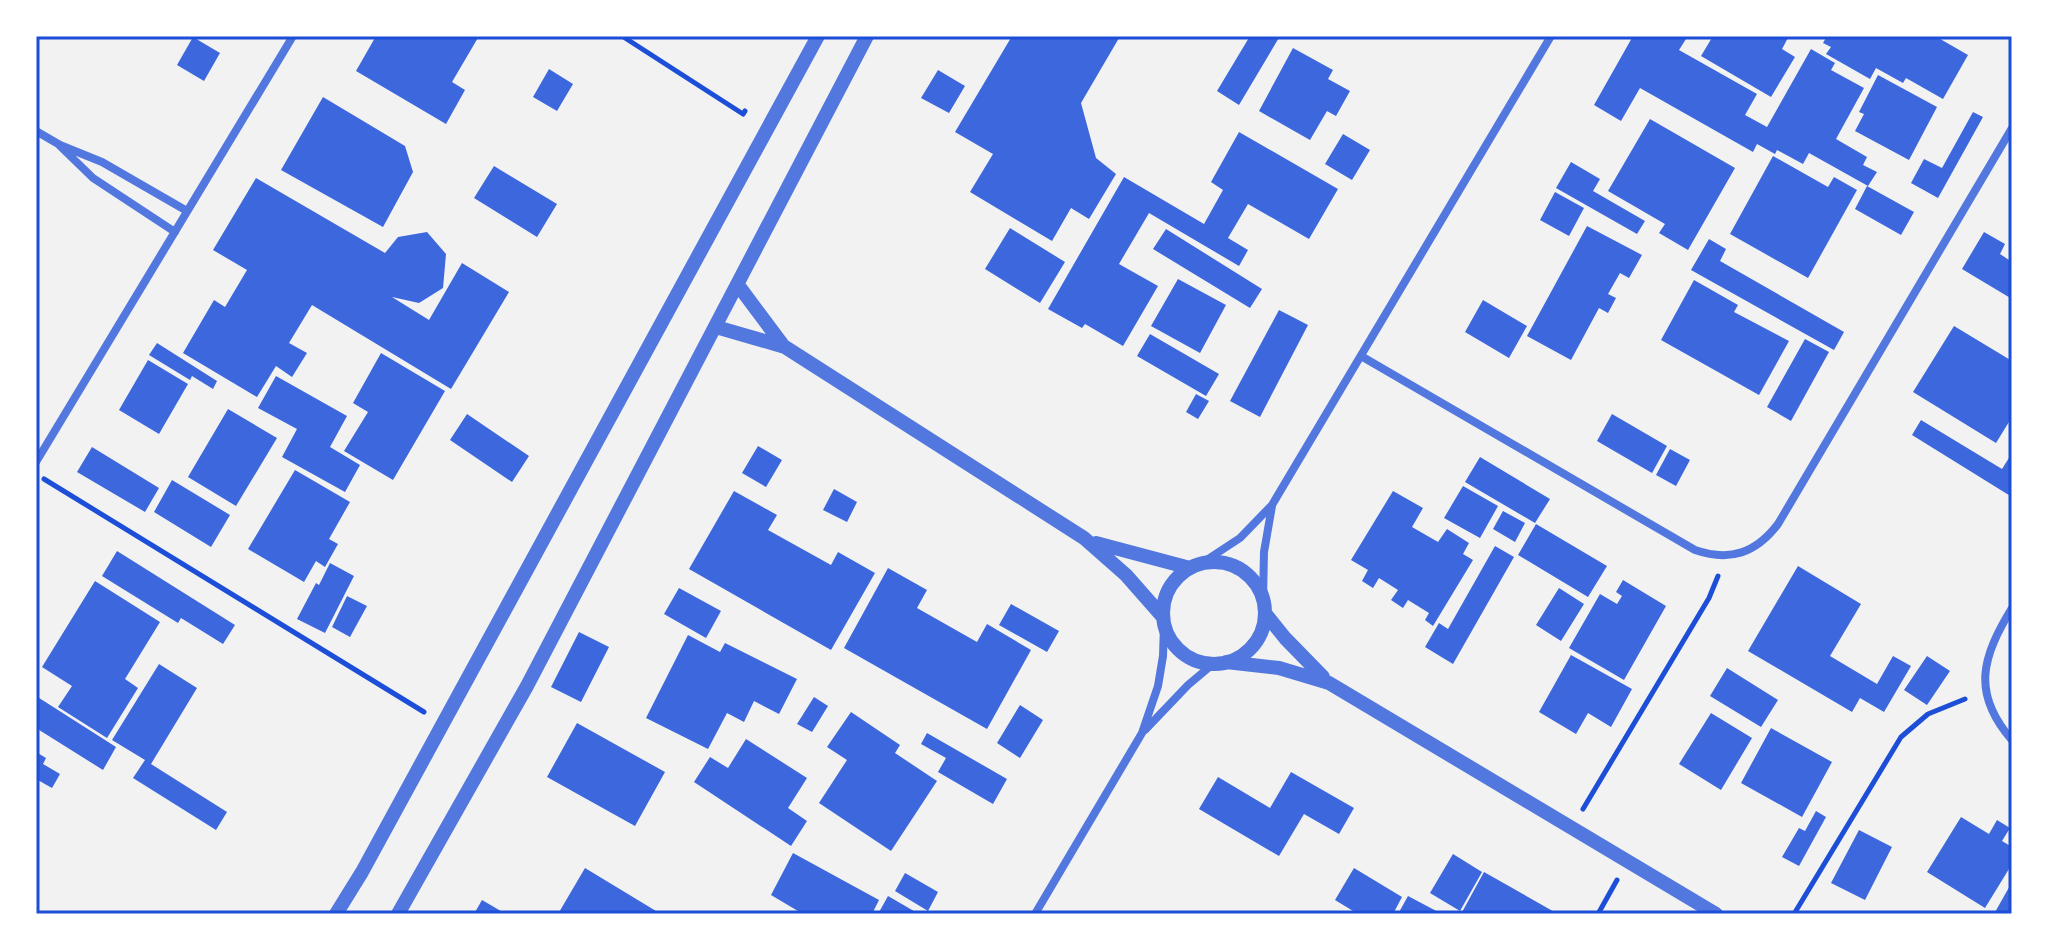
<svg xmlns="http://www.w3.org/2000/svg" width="2048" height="950" font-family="'Archivo Narrow',sans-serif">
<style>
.building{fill:#3d67dc}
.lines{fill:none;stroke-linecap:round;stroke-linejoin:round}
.path{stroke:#1d4ed8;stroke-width:5}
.minor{stroke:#5277de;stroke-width:8}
.tertiary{stroke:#5277de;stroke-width:14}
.neatline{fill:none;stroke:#1d4ed8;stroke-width:3}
</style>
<rect width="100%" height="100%" fill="#f2f2f2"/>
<path class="building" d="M376,36H479L452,82L465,90L446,124L356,71Z
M1012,36L1119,38L1081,103L1096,158L1116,174L1089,219L1071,208L1052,241L970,192L993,154L955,132Z
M1250,36H1280L1239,105L1217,91Z
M1633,36H1681L1686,39L1679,50L1757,94L1745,115L1767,127L1811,49L1835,63L1831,70L1864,88L1836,139L1867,157L1863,165L1877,172L1868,186L1809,153L1803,164L1777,150L1775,154L1757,144L1753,152L1640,88L1621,121L1594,105Z
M1713,36H1789L1782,49L1795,57L1771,97L1701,56Z
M1827,36H1935L1968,55L1943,99L1906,78L1903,83L1876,68L1870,79L1826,54L1831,47L1823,43Z
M193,37L220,53L204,81L177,65Z
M1293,48L1333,70L1328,79L1350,91L1336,116L1327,111L1310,140L1259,111Z
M549,69L573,84L557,111L533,97Z
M938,70L965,86L949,113L921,98Z
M1878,75L1937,107L1909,160L1855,131L1864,114L1859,112Z
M323,97L405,146L413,172L383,227L281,170Z
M1973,112L1983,117L1938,198L1911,183L1924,159L1942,168Z
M1650,119L1735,168L1688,250L1659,233L1665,224L1608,191Z
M1239,132L1338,189L1309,239L1248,204L1228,238L1248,250L1239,266L1149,213L1119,264L1158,286L1123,346L1085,324L1082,328L1048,309L1124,177L1204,224L1223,190L1211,182Z
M1343,134L1370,150L1352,180L1325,164Z
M1773,156L1828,187L1834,177L1857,190L1808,278L1730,234Z
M1571,162L1600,179L1593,191L1645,221L1637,234L1556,188Z
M494,166L557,204L537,237L474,198Z
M256,178L385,253L398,237L427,232L446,254L443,288L419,303L392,297L429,320L462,263L509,292L451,389L312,305L289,343L307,353L292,377L276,366L257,397L183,353L214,300L225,307L247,270L213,250Z
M1867,186L1914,212L1901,235L1855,209Z
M1555,192L1584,208L1569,236L1540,220Z
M1587,226L1642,255L1629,278L1620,273L1608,294L1616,298L1608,313L1599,308L1571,360L1527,336Z
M1010,228L1065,262L1040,303L985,269Z
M1166,229L1262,289L1250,308L1153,249Z
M1984,232L2005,244L2000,254L2012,262V299L1962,269Z
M1709,239L1726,249L1720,261L1844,332L1834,350L1691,270Z
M1178,279L1226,305L1200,353L1151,326Z
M1694,280L1738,305L1734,312L1789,341L1759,395L1661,340Z
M1483,300L1527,326L1509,358L1465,332Z
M1279,310L1308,325L1260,417L1230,401Z
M1954,326L2012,361V417L1996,443L1913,392Z
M1150,334L1219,374L1206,396L1137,356Z
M1805,339L1829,352L1791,421L1767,407Z
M157,343L217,381L213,389L192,376L190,380L149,355Z
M381,353L445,391L393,480L344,451L368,412L353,403Z
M148,360L188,384L159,434L119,410Z
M276,376L347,416L330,447L360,465L345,492L282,457L297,429L258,408Z
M1196,394L1209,401L1198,419L1186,412Z
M228,409L277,438L236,506L188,477Z
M467,414L529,456L512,482L450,440Z
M1612,414L1667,446L1652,473L1597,441Z
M1921,420L2002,469L2012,453V497L1912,435Z
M758,446L782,460L766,487L742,473Z
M92,447L159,488L145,512L77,472Z
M1670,449L1690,460L1676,486L1656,475Z
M1480,457L1550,499L1535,523L1465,482Z
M295,470L350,502L329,539L338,544L325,567L316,561L304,582L248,549Z
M172,480L230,515L211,547L154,512Z
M1463,486L1498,506L1480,538L1444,518Z
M834,489L857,502L847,522L823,510Z
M734,491L777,515L768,530L831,565L838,552L875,573L831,650L689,569Z
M1393,491L1423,508L1412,527L1438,542L1447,529L1469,543L1463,554L1473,560L1433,626L1425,620L1429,613L1408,600L1403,608L1391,600L1398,590L1379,578L1373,588L1362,581L1368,570L1351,560Z
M1503,511L1525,523L1515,542L1493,529Z
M1536,524L1607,566L1588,597L1518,555Z
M1495,546L1514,557L1453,664L1425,647L1439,623L1448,629Z
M117,551L235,625L223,644L181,618L178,623L102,576Z
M330,563L354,576L325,633L297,619L316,583L319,585Z
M1798,566L1861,604L1830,656L1877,684L1893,656L1911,666L1884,712L1860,698L1852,712L1748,651Z
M888,568L927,590L917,608L977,642L987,624L1031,650L987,729L844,648Z
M1623,580L1666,606L1624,680L1569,648L1600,594L1617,604L1622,596L1616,592Z
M95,581L160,622L125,679L138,688L107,738L58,707L72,686L42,667Z
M679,588L721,611L706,638L664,614Z
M1559,588L1584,604L1561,641L1536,625Z
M347,596L367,606L350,637L332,627Z
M1011,604L1059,631L1047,652L999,625Z
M579,632L609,647L581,702L551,687Z
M688,635L720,652L725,643L797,679L779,714L754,701L744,722L727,713L708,749L646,718Z
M1571,655L1632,689L1611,727L1588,713L1576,734L1539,712Z
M1927,656L1950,671L1927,705L1904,690Z
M159,664L197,688L151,764L227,812L216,830L133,778L145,760L112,740Z
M1727,668L1778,700L1761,727L1710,696Z
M36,696L116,747L103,770L36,728Z
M814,697L828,706L812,732L797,724Z
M1020,705L1043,720L1020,758L997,743Z
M851,712L900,745L895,753L937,781L891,851L819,803L847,760L827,747Z
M1711,713L1752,738L1721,790L1679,764Z
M577,723L665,772L635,826L547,777Z
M1771,728L1832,762L1802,817L1741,783Z
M927,733L1007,779L993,804L938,772L946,758L921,744Z
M746,739L807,778L788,808L807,821L791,846L694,782L710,757L728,768Z
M36,752L46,758L43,764L60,774L52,788L36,779Z
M1291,772L1354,808L1339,834L1304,814L1279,856L1199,809L1218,777L1270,808Z
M1816,811L1826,817L1799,866L1782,857L1799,828L1805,831Z
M1961,817L1989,834L1997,820L2010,828L2002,841L2012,847V864L1985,908L1927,872Z
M1859,830L1892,847L1865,900L1831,883Z
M793,853L879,900L872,914H803L771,895Z
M1453,854L1482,872L1460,911L1430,893Z
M585,868L656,911L654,914H558Z
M1354,868L1402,897L1393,914H1358L1335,900Z
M1484,872L1558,914H1461Z
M905,873L938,892L928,911L895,891Z
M2012,882V914H1994Z
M888,896L919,914H878Z
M1408,896L1442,914H1398Z
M482,900L506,914H474Z"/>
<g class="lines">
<path class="path" d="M622,36L743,114L745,111
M44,479L424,712
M1583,809L1709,598L1718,576
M1598,914L1617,880
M1794,914L1901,737L1928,714L1965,699"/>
<path class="minor" d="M36,131L60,145L102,162L187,211
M60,146L93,178L175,232
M1361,356L1695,550C1730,562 1756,553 1778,524L2012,128
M36,462L293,36
M1202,563L1240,538L1272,505L1551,36
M1263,600L1264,552L1272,506
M2012,608C1982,657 1971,693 2012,740
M1145,730L1188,685L1213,664
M1035,914L1142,733L1158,686L1163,656L1164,625"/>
<path class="tertiary" d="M738,285L782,344
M716,327L785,347L1084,538L1126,575L1163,617
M1096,543L1190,568
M1163 613a51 51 0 1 1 102 0a51 51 0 1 1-102 0Z
M1265,613L1285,638L1323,677
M1226,662L1279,668L1329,683L1716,914
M336,914L362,872L818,36
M398,914L527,686L867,36"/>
</g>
<rect width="2048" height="950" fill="none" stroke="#ffffff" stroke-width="76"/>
<rect x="38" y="38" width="1972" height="874" class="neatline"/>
</svg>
